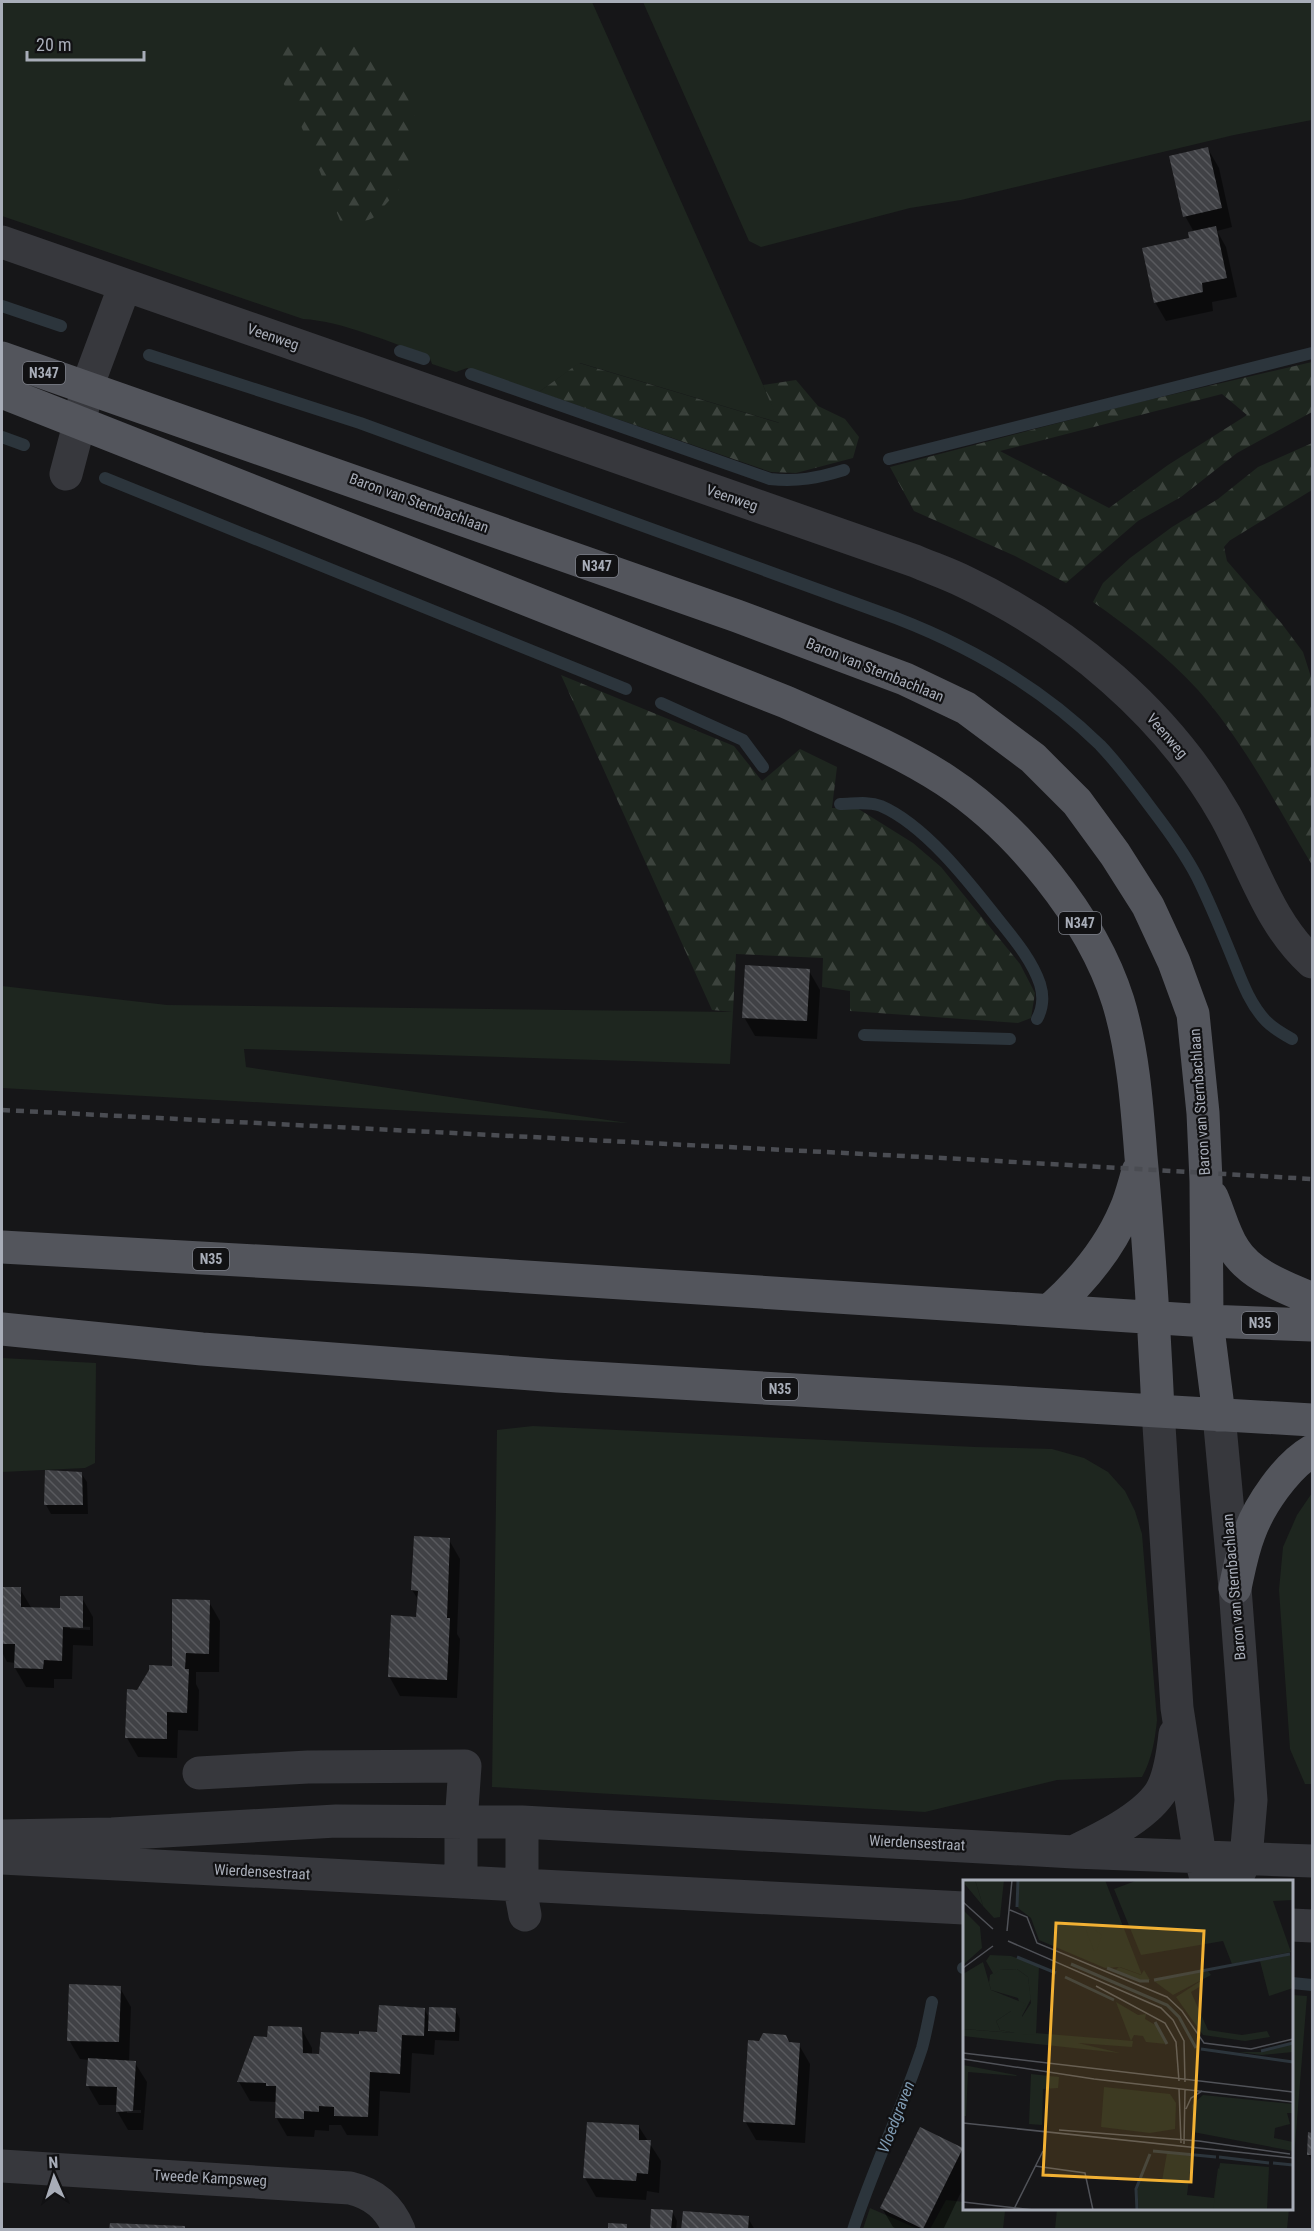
<svg xmlns="http://www.w3.org/2000/svg" width="1314" height="2231" font-family="'Roboto Condensed',sans-serif">
<style>
.green{fill:#1e261f}
.forest{fill:url(#forest-firs);fill-rule:evenodd}
.shadow{fill:#0007;fill-rule:evenodd}
.lines{fill:none;stroke-linecap:round;stroke-linejoin:round}
.stream{stroke:#2c353c;stroke-width:12}
.building{fill:url(#building-back-hatch)}
.minor{stroke:#37383d;stroke-width:33}
.major{stroke:#53555c;stroke-width:33}
.rail{stroke:#4a4c52;stroke-width:4.5;stroke-dasharray:8 6;stroke-linecap:butt}
.labels{text-anchor:middle;dominant-baseline:central;stroke-width:4.5;stroke-linejoin:round;paint-order:stroke}
.shield{fill:#111113;stroke:#7b7e86;stroke-width:1.5}
.shield-label{font-size:14px;font-weight:bold;fill:#a8adb8}
.street-label{font-size:15px;fill:#a8adb8;stroke:#111113}
.water-label{font-size:16px;font-style:italic;fill:#7f9bb3;stroke:#111113}
.inset-river{fill:none;stroke:#2c353c;stroke-width:3}
.inset-road{fill:none;stroke:#505258;stroke-width:1.5}
.view{fill:#f2b134;fill-opacity:0.15;stroke:#f2b134;stroke-width:3}
.inset-edge{fill:none;stroke:#a8adb8;stroke-width:3}
</style>
<defs>
<pattern id="forest-firs" width="22" height="20" patternUnits="userSpaceOnUse" patternTransform="scale(1.5)"><rect width="22" height="20" fill="#1e261f"/><path d="M5 1l3.5 6h-7zM16 11l3.5 6h-7z" fill="#3c433d"/></pattern>
<pattern id="building-back-hatch" width="6" height="6" patternUnits="userSpaceOnUse" patternTransform="scale(1.5)"><rect width="6" height="6" fill="#404145"/><path d="M-1 5l2 2M0 0l6 6M5-1l2 2" fill="none" stroke="#595a5e"/></pattern>
</defs>
<rect width="100%" height="100%" fill="#161618"/>
<path class="green" d="M2,2H592L780,423L580,363L539,392L467,368L456,372L432,364L429,356C391,343 342,321 303,319L2,216Z
M643,2H1312V120L1234,135L961,200L910,208L761,247L749,241Z
M2,986L167,1005L733,1012L730,1064L244,1049L246,1067L628,1123L2,1088Z
M2,1358L96,1363L95,1463L85,1468L2,1472Z
M533,1426L975,1447L1052,1449L1084,1458L1108,1472L1125,1491L1135,1511L1142,1534L1157,1720C1155,1740 1152,1759 1142,1777L1057,1780L925,1812L492,1787L497,1430Z
M1312,1493V1784H1305L1290,1749L1279,1590L1283,1547L1297,1515Z
M1292,1995L1307,1996L1292,2182Z
M946,2200L964,2202V2208L990,2209L1005,2211L1003,2229H930Z
M870,2208L918,2229H863Z
M1057,2209V2208L1289,2209L1287,2229H1055Z"/>
<path class="forest" d="M308,43H348L387,66L407,89L417,123L412,152L398,191L373,218L344,230L269,48Z
M1312,362V412L1237,453L1181,497L1138,521L1066,583L1015,556L914,511L890,467L1127,405ZM1222,394L1247,415L1168,465L1109,508L1000,451Z
M579,363L779,423L763,385L796,380L818,406L845,419L859,437L853,458L796,473L771,472L539,392Z
M1312,443V490L1229,541L1224,547L1227,561L1282,624L1303,652L1312,680V865C1277,806 1244,742 1198,690C1167,656 1130,628 1093,602L1103,583L1130,558L1172,527L1218,499L1258,467Z
M561,675L734,746L762,781L800,749L837,767L832,808H857L913,843L941,867L1020,964L1035,993L1031,1018L1018,1023L850,1011V991L822,987L823,958L736,954L733,1012L712,1010Z"/>
<path class="shadow" d="M1208,149L1219,168L1232,227L1217,231L1226,247L1237,297L1212,302L1213,311L1166,321L1155,302L1194,232L1185,216Z
M809,971L820,990L817,1039L755,1036L744,1017Z
M46,1472L81,1473L87,1482L88,1514H51L46,1505Z
M449,1540L460,1559L457,1634L460,1639L457,1698L400,1696L389,1676L418,1618L419,1601L412,1590Z
M2,1588L20,1589L32,1609L61,1610L82,1598L93,1617V1646L73,1645L72,1679H54V1688L26,1687L15,1668L16,1663L7,1662L2,1652ZM70,1626L90,1627V1630L70,1629Z
M209,1602L220,1621L219,1672H196V1684L199,1690L198,1731L178,1730L177,1758L138,1757L127,1738L138,1692L173,1668Z
M120,1988L131,2007L129,2062L135,2063L147,2082L143,2130H128L117,2111V2105H99L88,2086L90,2060L80,2059L69,2040ZM127,2110H141V2113H127Z
M424,2009L430,2019L455,2009L460,2019L459,2041L435,2040L434,2055L412,2053L410,2093L380,2091L378,2136L347,2135L341,2125H329V2131L315,2130L314,2137L287,2136L276,2117L277,2102L250,2101L239,2082L269,2038L301,2028L312,2048V2055L321,2056L360,2035L379,2033Z
M799,2045L810,2064L805,2143L756,2140L745,2121Z
M639,2127L661,2161L659,2193L647,2191L646,2200L596,2197L585,2178Z
M1310,2134H1312V2161L1308,2154Z
M962,2149L964,2153V2186L943,2230H899L893,2227L882,2208Z
M672,2211L677,2221L676,2230H652Z
M748,2218L755,2230H682Z"/>
<g class="lines">
<path class="stream" d="M2,306L61,326
M400,351L424,359
M149,355L360,423L896,618C971,647 1043,689 1100,745C1120,766 1137,789 1154,812C1170,833 1185,854 1197,877C1210,903 1221,930 1232,957C1241,979 1249,1003 1266,1021C1273,1028 1283,1034 1292,1039
M471,374L770,479C797,482 818,478 844,470
M2,437L24,445
M889,459L1312,353
M105,478L626,689
M661,703L743,740L763,767
M840,804C853,804 868,801 881,806C925,825 969,882 998,919C1014,939 1032,960 1040,984C1044,997 1043,1008 1037,1019
M864,1035L1010,1039
M963,1968H964
M1292,1983L1312,1985
M853,2230C873,2168 902,2109 922,2048C926,2033 929,2017 932,2002"/>
</g>
<path class="building" d="M1208,147L1222,208L1183,217L1169,156Z
M1216,226L1227,278L1202,283L1203,292L1154,303L1142,248L1189,238L1188,232Z
M745,965L810,969L807,1021L742,1018Z
M45,1470L82,1472L83,1505H44Z
M414,1536L450,1538L447,1618H450L447,1680L388,1677L391,1615L416,1617L418,1591L411,1590Z
M2,1587H21V1607L60,1608V1596H83V1628L63,1627L62,1661L44,1660L43,1669L14,1668L15,1644H2Z
M172,1599L210,1600L209,1654L186,1653L185,1669H189L187,1713L167,1712V1739L125,1738L127,1689L137,1690L149,1670V1665L172,1666Z
M69,1984L121,1986L119,2042L67,2041Z
M379,2005L425,2008L424,2036L402,2035L400,2074L370,2072L368,2117L334,2116V2107L319,2106V2112L304,2111V2119L275,2118L276,2086H266V2083L237,2082L254,2036L267,2037L268,2026L302,2027L303,2053L319,2054L321,2032L359,2034V2031L377,2032Z
M429,2007L456,2008L455,2032L428,2031Z
M763,2033L786,2035L789,2042L800,2043L795,2125L743,2122L748,2040L759,2041Z
M88,2058L136,2061L133,2111L116,2112L117,2087L86,2086Z
M587,2122L639,2125V2140H651L648,2174L637,2173L636,2181L583,2178Z
M920,2127L963,2148L923,2229L880,2208Z
M1308,2132L1312,2133V2155H1307Z
M651,2209L673,2210L671,2230H650Z
M683,2211L749,2216L748,2230H681Z
M110,2223L185,2226V2230H109Z
M608,2223L627,2224V2230H608Z"/>
<g class="lines">
<path class="minor" d="M2,242L915,561C931,568 949,574 965,582C1070,632 1167,713 1225,815C1253,865 1269,923 1312,962
M66,474L80,421L87,387L125,285
M1158,1410L1177,1708L1200,1856L1207,1882
M1219,1415L1235,1588L1251,1800L1246,1858L1235,1882
M199,1773L308,1767L465,1766L461,1823V1882
M522,1822V1899L525,1915
M2,1836L112,1834L336,1821L522,1822L1074,1852L1312,1861
M1075,1851C1102,1838 1143,1818 1160,1793C1170,1777 1173,1752 1175,1734
M2,1858L964,1908
M1292,1925L1312,1926
M2,2166L350,2188C375,2194 389,2207 399,2230"/>
<path class="major" d="M2,358L737,616L905,679L966,708L1033,758L1077,802L1115,854L1148,906L1174,962L1193,1014L1203,1113L1206,1181L1207,1321L1219,1415
M2,392L786,702C840,726 896,748 945,780C1017,827 1092,918 1118,1001C1133,1050 1137,1105 1141,1157C1149,1242 1154,1325 1158,1410
M1212,1197C1219,1213 1224,1234 1234,1249C1251,1276 1285,1287 1312,1299
M2,1247L420,1270L1207,1321L1312,1325
M1051,1309C1081,1282 1109,1249 1125,1211C1131,1198 1134,1184 1138,1171
M2,1329L202,1349L558,1376L1312,1420
M1235,1588C1239,1570 1242,1552 1249,1534C1259,1506 1286,1466 1312,1451"/>
<path class="rail" d="M2,1110L962,1159L1312,1179"/>
</g>
<g class="labels">
<g class="shield">
<rect x="23" y="362" width="42" height="22" rx="4.5"/>
<rect x="576" y="555" width="42" height="22" rx="4.5"/>
<rect x="1059" y="912" width="42" height="22" rx="4.5"/>
<rect x="193" y="1248" width="36" height="22" rx="4.5"/>
<rect x="1242" y="1312" width="36" height="22" rx="4.5"/>
<rect x="762" y="1378" width="36" height="22" rx="4.5"/>
</g>
<g class="shield-label">
<text x="44" y="373">N347</text>
<text x="597" y="566">N347</text>
<text x="1080" y="923">N347</text>
<text x="211" y="1259">N35</text>
<text x="1260" y="1323">N35</text>
<text x="780" y="1389">N35</text>
</g>
<g class="street-label">
<text transform="translate(273 337) rotate(19)">Veenweg</text>
<text transform="translate(732 498) rotate(19)">Veenweg</text>
<text transform="translate(419 503) rotate(20)">Baron van Sternbachlaan</text>
<text transform="translate(875 670) rotate(22)">Baron van Sternbachlaan</text>
<text transform="translate(1167 736) rotate(49)">Veenweg</text>
<text transform="translate(1200 1102) rotate(-94)">Baron van Sternbachlaan</text>
<text transform="translate(1234 1587) rotate(-95)">Baron van Sternbachlaan</text>
<text transform="translate(917 1843) rotate(3)">Wierdensestraat</text>
<text transform="translate(262 1872) rotate(3)">Wierdensestraat</text>
<text transform="translate(210 2178) rotate(3)">Tweede Kampsweg</text>
</g>
<g class="water-label">
<text transform="translate(896 2117) rotate(-69)">Vloedgraven</text>
</g>
</g>
<g transform="translate(963 1880)">
<rect width="330" height="330" fill="#161618"/>
<path d="M12,0H41L37,37L31,38L20,26ZM56,0H142L179,95L157,87L142,88L76,60L68,38L55,28ZM175,0H330V20L310,21L328,72L269,84L260,61L178,75L151,9ZM327,75L330,108L306,116L297,81ZM54,89L65,97L68,119L59,136L60,152L170,161L169,167L115,163L157,173L0,156V149L52,153L37,150L33,141L48,131H58L55,118L28,110L26,103L27,95L35,90ZM330,163V172L299,175L275,172H298ZM0,185L53,195L54,196L5,192L3,236H0ZM68,194L96,197L95,208L80,209L79,245L66,244ZM141,207L207,214L213,223L212,249L187,253L138,247ZM240,215L330,224V233H324L327,244L312,248L311,258L330,262V271L230,252L229,225ZM204,273L229,276L224,315L251,318L255,288L303,330H176L174,311L178,297L199,301Z" fill="#1e261f"/>
<path d="M0,0H12L20,26L0,2ZM0,30L17,47L19,68L0,85ZM123,50H132L139,55L134,70L131,71ZM27,75L48,76L76,86L73,155L59,154V137L68,123L65,97L54,89L36,90L31,95L23,81ZM20,82L28,110L63,124L58,131H48L33,141L37,150L52,153L0,149V94ZM156,87L178,95L181,90L187,100L177,101L152,90ZM245,91L248,95L210,115L191,101ZM239,100L238,106L228,112L245,150L279,155L304,151L307,157L282,161L240,155L213,117ZM153,122L175,135L183,134L182,139L194,146L204,164L183,162L180,156L171,155L168,161Z" fill="#1e261f"/>
<path d="M257,283L306,287L304,330H250Z" fill="#1e261f"/>
<path class="inset-river" d="M54,27L55,0M54,77L93,93M108,84L204,125L216,137L233,168M144,88L177,101H186M102,97L151,120M191,100L327,74M192,142L204,164M238,169L330,182M298,171L330,163M190,271L253,277M256,277L306,283M310,283L330,285M174,330L173,309L187,274"/>
<path class="inset-road" d="M0,22L30,49M47,30L64,37L74,63L204,117L219,131L241,163L288,169L330,159M44,51L49,0M45,61L198,128L210,140L221,161L222,202M0,88L30,66M133,106L202,143L213,162L216,201M0,173L330,212M0,179L131,199L330,222M216,209L218,263M223,229L228,218L239,211M0,243L330,278M96,250L236,261L327,274M221,264L222,210M72,286L122,293L130,330M0,322L71,330M51,329L80,271"/>
<path class="view" d="M93,43L241,51L228,302L80,295Z"/>
<rect width="330" height="330" class="inset-edge"/>
</g>
<rect width="1314" height="2231" fill="none" stroke="#a8adb8" stroke-width="6"/>
<g transform="translate(54 2177) rotate(357)" stroke="#111113" stroke-width="4.5" paint-order="stroke">
<path d="M0-4.5L10 22L0 15L-10 22Z" fill="#a8adb8"/>
<text y="-9" font-size="16" font-weight="bold" text-anchor="middle" fill="#a8adb8">N</text>
</g>
<path d="M27 51v9h117v-9" fill="none" stroke="#a8adb8" stroke-width="3"/>
<text x="36" y="51" font-size="18" fill="#a8adb8" stroke="#111113" stroke-width="4.5" paint-order="stroke">20 m</text>
</svg>
